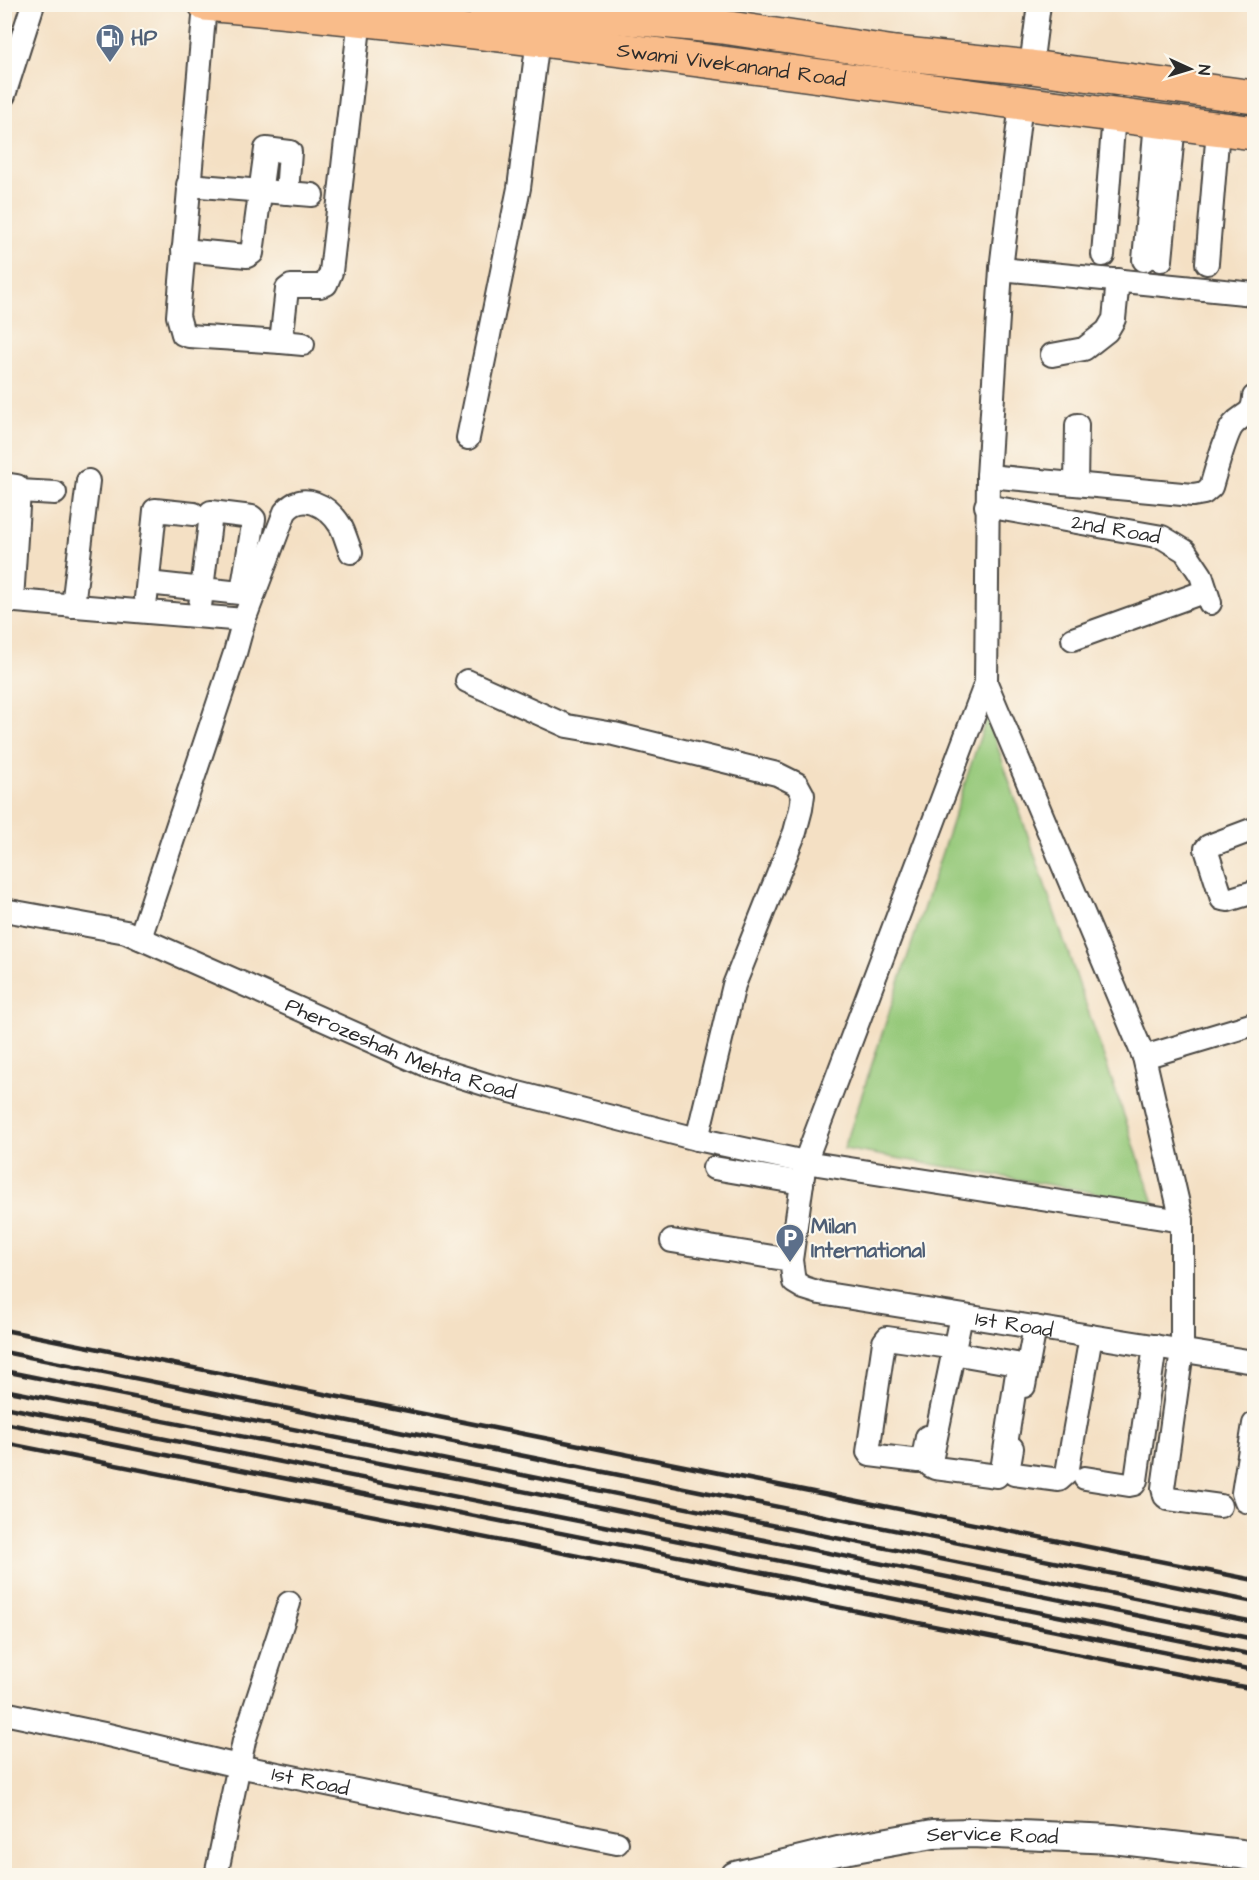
<svg xmlns="http://www.w3.org/2000/svg" width="1259" height="1880" font-family="'Architects Daughter',sans-serif">
<style>
.green{fill:#96c97a;stroke:#607a52;stroke-width:1.5}
.lines{fill:none;stroke-linecap:round;stroke-linejoin:round}
.minor-casing{stroke:#494642;stroke-width:26}
.tertiary-casing{stroke:#494642;stroke-width:32}
.primary-casing{stroke:#494642;stroke-width:36}
.minor{stroke:#fff;stroke-width:22}
.tertiary{stroke:#fff;stroke-width:28}
.primary{stroke:#f9bc8a;stroke-width:33}
.rail{stroke:#2b2b2b;stroke-width:4.5}
.labels{text-anchor:middle;dominant-baseline:central;stroke-width:4.5;stroke-linejoin:round;paint-order:stroke}
.service-label{font-size:21px;font-weight:bold;fill:#4e5e75;stroke:#fbf7ec;text-anchor:start}
.street-label{font-size:21px;fill:#2b2b2b;stroke:#fbf7ec}
</style>
<rect width="100%" height="100%" fill="#fbf7ec"/>
<filter id="ink" filterUnits="userSpaceOnUse"><feTurbulence type="fractalNoise" baseFrequency=".0167" numOctaves="2"/><feDisplacementMap in="SourceGraphic" scale="12" xChannelSelector="R" yChannelSelector="G"/><feConvolveMatrix kernelMatrix="1 2 1 2 8 2 1 2 1" color-interpolation-filters="sRGB"/></filter>
<filter id="wash" filterUnits="userSpaceOnUse"><feTurbulence type="fractalNoise" baseFrequency=".008" numOctaves="4" result="noise"/><feDisplacementMap in="SourceGraphic" scale="24" xChannelSelector="R" yChannelSelector="G"/><feGaussianBlur stdDeviation="1.35" result="paint"/><feColorMatrix in="noise" values="0 0 0 0 0 0 0 0 0 0 0 0 0 0 0 0 0 1.4 0 .05"/><feComposite in="paint" operator="in"/></filter>
<g filter="url(#wash)">
<rect width="100%" height="100%" fill="#f4e0c4"/>
<path class="green" d="M987,716L1154,1203L844,1149Z"/>
</g>
<g filter="url(#ink)">
<g class="lines">
<g class="minor-casing">
<g id="minor">
<path d="M205,5L178,316L183,334L189,336L281,342L287,289L291,286H320L326,284L331,272L360,18"/>
<path d="M1031,67L1039,4"/>
<path d="M4,95L33,4"/>
<path id="s1" d="M1021,103L1001,269L988,476L986,683L805,1162L791,1260L794,1282L804,1288L820,1293L1254,1362"/>
<path d="M188,185L312,195"/>
<path d="M183,250L247,256L252,253L266,149L290,152L287,193"/>
<path d="M1103,255L1114,115"/>
<path d="M1144,260L1156,121"/>
<path d="M1161,260L1174,123"/>
<path d="M1207,263L1218,129"/>
<path d="M1001,269L1254,294"/>
<path d="M281,342L303,344"/>
<path d="M1052,355L1084,349L1107,331L1114,319L1118,280"/>
<path d="M468,438L519,188L538,39"/>
<path d="M988,476L1193,495L1204,493L1211,487C1215,474 1226,433 1233,425C1244,412 1253,417 1254,397"/>
<path d="M4,484L17,486L19,491L12,600"/>
<path d="M1076,484L1077,425"/>
<path d="M19,491L55,493"/>
<path id="s2" d="M986,506L1162,537L1185,551L1201,575L1210,603"/>
<path d="M148,583L240,593L242,592L254,519L252,517L211,512V514L202,589L199,616"/>
<path d="M146,598L155,510L194,514"/>
<path d="M4,600L244,620L285,512C302,490 328,506 340,525C345,533 347,544 351,552"/>
<path d="M73,606L88,481"/>
<path d="M1073,639L1206,591"/>
<path d="M467,681L567,726L614,734L777,774L797,784L803,795L801,809L795,832L734,985L697,1139"/>
<path d="M986,683L1144,1057L1182,1221V1351L1163,1488L1165,1496L1169,1499L1220,1506"/>
<path d="M1254,829L1209,846L1206,849L1222,899L1228,900L1254,892"/>
<path id="s3" d="M4,910L126,932L430,1067L491,1086L697,1139L805,1162L1182,1221"/>
<path d="M140,938L235,653L244,620"/>
<path d="M1144,1057L1254,1024"/>
<path d="M714,1168L802,1183"/>
<path d="M672,1241L791,1260"/>
<path d="M953,1353L1016,1364L1018,1367L1002,1470L997,1476L935,1468L931,1466V1461C941,1413 951,1364 961,1316"/>
<path d="M1024,1386L1035,1327"/>
<path d="M1254,1424L1243,1493L1246,1501L1254,1503"/>
<path d="M927,1437L923,1459L919,1461L870,1455L868,1452L884,1342L887,1338L942,1346"/>
<path d="M1012,1448L1009,1465L1014,1474L1059,1480L1067,1473L1091,1336"/>
<path d="M1085,1478L1129,1485L1134,1484L1136,1480L1155,1346"/>
<path id="s4" d="M4,1713L104,1734L238,1766L617,1843"/>
<path d="M216,1876L244,1741L289,1603"/>
</g>
</g>
<g class="tertiary-casing">
<g id="tertiary">
<path id="s5" d="M735,1876L838,1851L933,1834L972,1833L1113,1839L1241,1854L1254,1857"/>
</g>
</g>
<g class="primary-casing">
<g id="primary">
<path id="s6" d="M205,4C556,35 905,90 1254,133"/>
<path d="M483,4L723,27L895,53L1031,67L1254,97"/>
</g>
</g>
<use href="#minor" class="minor"/>
<use href="#tertiary" class="tertiary"/>
<use href="#primary" class="primary"/>
<path class="rail" d="M4,1330L1254,1580
M4,1352L1254,1602
M4,1371L1254,1622
M4,1390L497,1486L1254,1639
M4,1407L1254,1655
M4,1423L1254,1670
M4,1443L1254,1689"/>
</g>
</g>
<defs>
<g id="fuel-pin" transform="scale(1.5)"><path d="M0 17L-7.5 6A9.5 9.5 0 1 1 7.5 6Z" fill="#5c6f8a" stroke="#fbf7ec"/><path d="M-5.5-6h7V0h2V4h1.3V-2.5L3-4.5l.8-.8L6-3V5H2.5V1h-1V6h-7ZM-4.2-4.7v3.2H.2V-4.7Z" fill="#fff"/></g>
<g id="parking-pin" transform="scale(1.5)"><path d="M0 17L-7.5 6A9.5 9.5 0 1 1 7.5 6Z" fill="#5c6f8a" stroke="#fbf7ec"/><path d="M-3.5-5.5H1a3.5 3.5 0 0 1 0 7H-1V5.5H-3.5ZM-1-3.4V-.6H.8a1.4 1.4 0 0 0 0-2.8Z" fill="#fff"/></g>
</defs>
<g fill-rule="evenodd">
<use href="#fuel-pin" x="110" y="38"/>
<use href="#parking-pin" x="790" y="1238"/>
</g>
<g class="labels">
<g class="service-label">
<text x="131" y="38">HP</text>
<text x="811" y="1226">Milan<tspan x="811" dy="24">International</tspan></text>
</g>
<g class="street-label">
<text stroke="none"><textPath href="#s6" startOffset="530">Swami Vivekanand Road</textPath></text>
<text stroke="none"><textPath href="#s2" startOffset="132">2nd Road</textPath></text>
<text stroke="none"><textPath href="#s3" startOffset="423">Pherozeshah Mehta Road</textPath></text>
<text stroke="none"><textPath href="#s1" startOffset="1440">1st Road</textPath></text>
<text stroke="none"><textPath href="#s4" startOffset="314">1st Road</textPath></text>
<text stroke="none"><textPath href="#s5" startOffset="262">Service Road</textPath></text>
</g>
</g>
<rect width="1259" height="1880" fill="none" stroke="#fbf7ec" stroke-width="24"/>
<g transform="translate(1190 69) rotate(94)" stroke="#fbf7ec" stroke-width="4.5" paint-order="stroke">
<path d="M0-4.5L10 22L0 15L-10 22Z" fill="#2b2b2b"/>
<text y="-9" font-size="16" font-weight="bold" text-anchor="middle" fill="#2b2b2b">N</text>
</g>
</svg>
